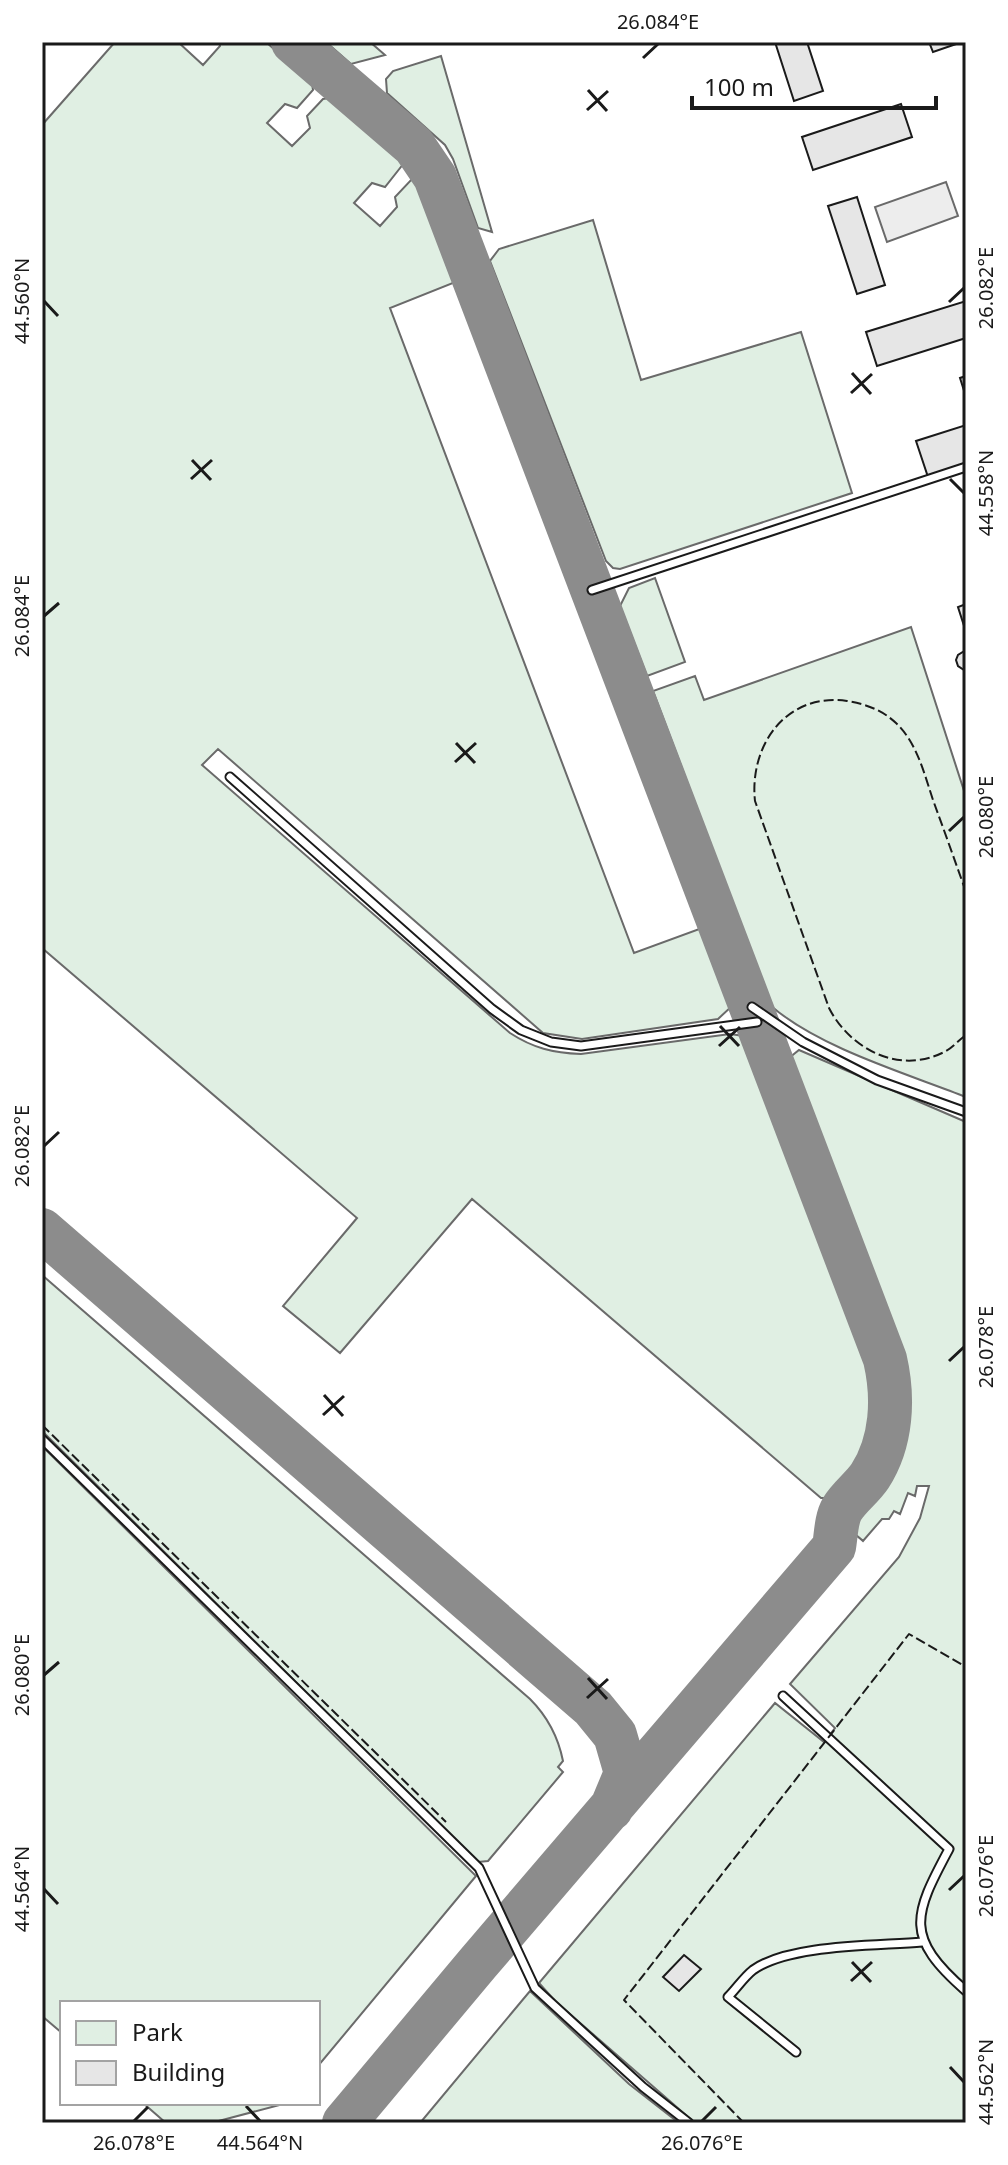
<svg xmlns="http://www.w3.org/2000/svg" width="1008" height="2165" font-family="'Noto Sans',sans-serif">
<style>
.green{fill:#e0efe3;stroke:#6a6a6a;stroke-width:2}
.parking{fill:#ededed;stroke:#6a6a6a;stroke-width:2}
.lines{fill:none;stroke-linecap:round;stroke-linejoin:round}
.taxiway{stroke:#8c8c8c;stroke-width:44}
.building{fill:#e6e6e6;stroke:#1a1a1a;stroke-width:2}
.lane-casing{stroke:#1a1a1a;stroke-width:11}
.lane{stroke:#fff;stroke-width:7}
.fence{stroke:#1a1a1a;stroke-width:2;stroke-dasharray:10 4;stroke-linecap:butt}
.ticks{fill:none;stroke:#1a1a1a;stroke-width:3}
.neatline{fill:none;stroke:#1a1a1a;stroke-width:3}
.ticks-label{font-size:20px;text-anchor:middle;fill:#1a1a1a}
</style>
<rect width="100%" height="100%" fill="#fff"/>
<path class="green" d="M115,42H178L203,65L220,46L219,42H266L312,83L313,90L297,108L285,104L267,123L292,146L310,128L307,116L323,99L329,98L404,163L385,187L372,183L354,203L380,226L397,207L395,197L411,180L419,182L458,281L390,308L634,953L702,928L732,1006L718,1019L582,1039L543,1033L218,749L202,765L510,1033C533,1048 553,1053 581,1054L730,1034L744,1036L800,1183L809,1180L876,1359C880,1375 884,1392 882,1409C880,1443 863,1500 821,1498L472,1199L340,1353L283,1306L357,1218L42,948V125Z
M326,42H370L385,55L351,64Z
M441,56L492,232L478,228L453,159L445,145L387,93L386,79L393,71Z
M593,220L641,380L801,332L852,493L620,569L613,568L606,561L490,261L499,249Z
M655,578L685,662L647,676L620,606L629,588Z
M911,627L966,797V1097C905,1073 820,1048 771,1006L653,691L695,676L704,700Z
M799,1050L966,1122V2123H695L556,2002L539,1983L775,1703L824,1742L835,1728L790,1684L899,1557L920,1518L929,1486H917L915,1496L908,1493L900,1514L894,1511L889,1519H882L863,1541C858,1536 847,1530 847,1522C847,1508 868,1493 875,1481C899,1444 901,1402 893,1359L823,1174L832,1170L789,1058Z
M42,1275L530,1699C548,1717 558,1736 563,1761L558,1767L563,1772L488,1861L478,1862L42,1431Z
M42,1446L476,1876L318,2066V2003H62V2033L42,2016Z
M530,1991L629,2084L679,2123H420Z
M143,2103H287L211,2123H166Z"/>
<path class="parking" d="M946,182L958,216L887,242L875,207Z"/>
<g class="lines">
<path class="taxiway" d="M293,42L414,146L435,177L885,1359C894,1398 892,1442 870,1476C862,1488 849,1497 842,1509C836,1519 836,1536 834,1547L478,1963L344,2123
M42,1230L593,1708L615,1735L626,1773L611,1809"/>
</g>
<path class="building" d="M775,42H807L823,91L794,101Z
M929,42H962L933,52Z
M901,104L912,137L813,170L802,137Z
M857,197L885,285L857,294L828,206Z
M966,301V338L877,366L866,332Z
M966,376V397L960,378Z
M966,425V465L928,477L916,441Z
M966,604V632L958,607Z
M966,650V670H964L958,666L956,660L958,655Z
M684,1955L701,1969L679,1991L663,1977Z"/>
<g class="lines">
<g class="lane-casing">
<path id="lane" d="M592,590L966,467
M230,777L492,1009L521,1030L551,1042L581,1046L757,1022
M752,1007L803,1042L877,1080L966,1112
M42,1439L479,1868L535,1988L643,2087L689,2123
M783,1696L949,1849C913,1916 904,1937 966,1991
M796,2052L728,1997C736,1989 744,1977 753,1970C789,1944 877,1946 922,1942"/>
</g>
<use href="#lane" class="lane"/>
<path class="fence" d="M966,892C955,861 944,830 933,800C924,773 917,743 896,723C882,710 866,704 847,701C786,692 749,746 755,801L829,1008C850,1049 900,1076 946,1051C953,1047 959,1040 966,1035
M42,1425L446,1822
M744,2123L624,2000L909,1634L966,1667"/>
</g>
<path class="ticks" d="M643,58L658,44M588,90L607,111M587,110L608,91M44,301L58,316M949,302L964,288M852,373L871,394M851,393L872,374M192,460L211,480M191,479L212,460M950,479L964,493M44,616L59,603M456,743L475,763M455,762L476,743M949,831L964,817M720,1026L739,1046M719,1046L740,1027M44,1146L59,1132M949,1361L964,1347M324,1395L343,1416M323,1415L344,1396M44,1675L59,1662M588,1678L607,1699M587,1698L608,1679M44,1889L58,1904M949,1890L964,1876M852,1962L871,1982M851,1981L872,1962M950,2067L964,2082M246,2106L260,2121M134,2121L148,2107M702,2121L716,2107"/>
<rect width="1008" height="2165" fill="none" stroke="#ffffff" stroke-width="88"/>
<rect x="60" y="2001" width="260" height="104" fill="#ffffff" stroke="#a3a3a3" stroke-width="2"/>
<rect x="76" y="2021" width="40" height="24" fill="#e0efe3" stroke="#a3a3a3" stroke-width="2"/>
<text x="132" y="2041" font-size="24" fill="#1a1a1a">Park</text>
<rect x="76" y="2061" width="40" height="24" fill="#e6e6e6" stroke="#a3a3a3" stroke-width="2"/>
<text x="132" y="2081" font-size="24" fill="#1a1a1a">Building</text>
<path d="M692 96v12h244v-12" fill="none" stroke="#1a1a1a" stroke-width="4"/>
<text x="704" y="96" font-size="24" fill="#1a1a1a" stroke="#ffffff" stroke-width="6" paint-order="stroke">100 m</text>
<rect x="44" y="44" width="920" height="2077" class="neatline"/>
<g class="ticks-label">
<text x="658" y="29">26.084°E</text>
<text transform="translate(986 288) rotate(-90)" y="7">26.082°E</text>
<text transform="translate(22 301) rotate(-90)" y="7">44.560°N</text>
<text transform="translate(986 493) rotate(-90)" y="7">44.558°N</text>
<text transform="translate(22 616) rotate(-90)" y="7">26.084°E</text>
<text transform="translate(986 817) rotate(-90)" y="7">26.080°E</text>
<text transform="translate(22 1146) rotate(-90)" y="7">26.082°E</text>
<text transform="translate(986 1347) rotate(-90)" y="7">26.078°E</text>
<text transform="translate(22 1675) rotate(-90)" y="7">26.080°E</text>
<text transform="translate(986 1876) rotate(-90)" y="7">26.076°E</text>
<text transform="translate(22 1889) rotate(-90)" y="7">44.564°N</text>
<text transform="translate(986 2082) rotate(-90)" y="7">44.562°N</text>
<text x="134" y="2150">26.078°E</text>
<text x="260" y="2150">44.564°N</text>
<text x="702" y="2150">26.076°E</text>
</g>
</svg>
